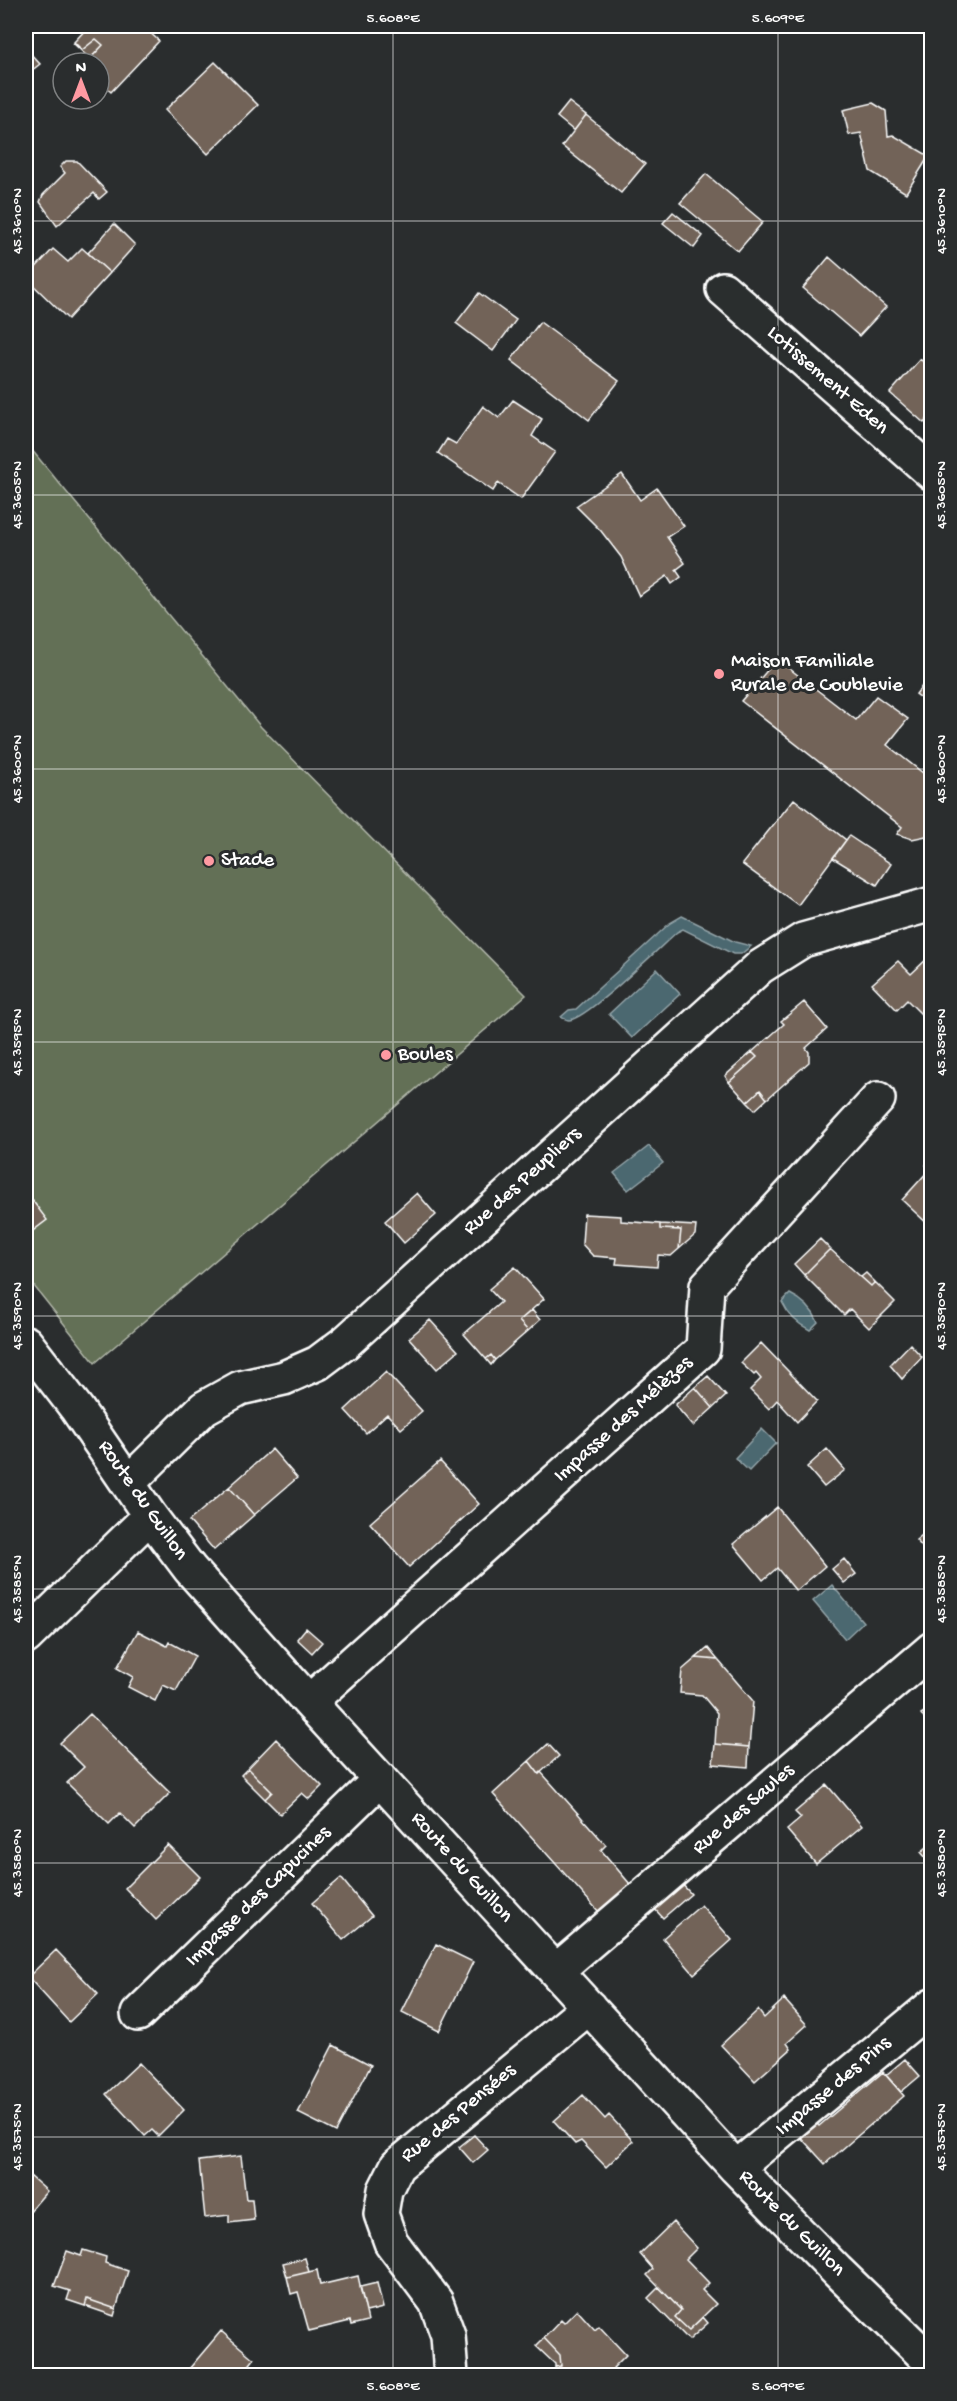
<svg xmlns="http://www.w3.org/2000/svg" width="957" height="2401" font-family="'Gochi Hand',sans-serif">
<style>
.green{fill:#636f56;stroke:#b1b7aa;stroke-width:1.5}
.water{fill:#4b676f;stroke:#93a4a9;stroke-width:1.5}
.building{fill:#726458;stroke:#fff;stroke-width:1.5}
.lines{fill:none;stroke-linecap:round;stroke-linejoin:round}
.minor-casing{stroke:#fff;stroke-width:38}
.minor{stroke:#2a2d2e;stroke-width:33}
.ticks{fill:none;stroke:#fff;stroke-width:1.5;stroke-opacity:0.45}
.poi-dot{fill:#ff9aa2;stroke:#2a2d2e;stroke-width:2}
.labels{text-anchor:middle;dominant-baseline:central;stroke-width:6;stroke-linejoin:round;paint-order:stroke}
.street-label{font-size:21px;fill:#fff;stroke:#2a2d2e}
.poi-label{font-size:21px;fill:#fff;stroke:#2a2d2e;text-anchor:start}
.neatline{fill:none;stroke:#fff;stroke-width:2}
.ticks-label{font-size:15px;text-anchor:middle;fill:#fff}
</style>
<rect width="100%" height="100%" fill="#2a2d2e"/>
<filter id="ink" filterUnits="userSpaceOnUse"><feTurbulence type="fractalNoise" baseFrequency=".0167" numOctaves="2"/><feDisplacementMap in="SourceGraphic" scale="12" xChannelSelector="R" yChannelSelector="G"/><feConvolveMatrix kernelMatrix="1 2 1 2 8 2 1 2 1" color-interpolation-filters="sRGB"/></filter>
<g filter="url(#ink)">
<path class="green" d="M26,443L261,727L526,995L95,1363L26,1276Z"/>
<path class="water" d="M682,916L735,942L751,946L741,954H733L683,929L677,932C660,947 586,1020 569,1020C568,1020 562,1018 561,1017L569,1010L576,1009L670,923Z
M657,969L680,994L632,1038L609,1014Z
M649,1146L663,1163L628,1190L614,1173Z
M790,1294C803,1300 812,1309 818,1322L810,1330C797,1324 788,1315 782,1302Z
M762,1429L776,1443L749,1471L735,1458Z
M832,1585L863,1622L845,1639L813,1601Z"/>
<path class="building" d="M89,26H143L159,41L111,92L99,81V63H86L103,45L96,39L82,50L74,42Z
M96,39L103,45L90,59L73,43L82,50Z
M26,49L40,64L26,75Z
M215,62L258,105L208,154L165,110Z
M569,102L586,115L574,131L557,117Z
M873,103L886,111L888,136L893,135L929,156L906,193L870,171L861,133L849,135L843,110Z
M586,115L645,164L621,193L562,146Z
M66,161H77L107,192L99,199L94,193L57,226L40,202L43,195L65,173L60,167Z
M706,174L763,222L738,251L680,203Z
M673,212L703,236L694,248L663,223Z
M114,224L135,245L110,273L88,253Z
M82,248L110,273L68,319L26,278L53,249L68,262Z
M829,257L886,307L859,336L803,288Z
M479,293L516,320L493,351L456,323Z
M540,322L619,381L589,420L511,360Z
M920,359L932,370V414L924,423L890,393Z
M513,400L542,419L532,436L555,452L521,499L498,483L493,491L438,453L447,439L456,444L483,406L499,418Z
M622,474L640,500L657,488L684,526L667,537L685,563L676,570L681,577L672,584L667,576L639,596L621,557L601,531L576,506Z
M777,659L856,720L876,696L908,719L887,745L932,780L931,835L912,839L897,834L902,827L741,701Z
M932,673V706L916,694Z
M794,799L846,840L798,905L742,864Z
M849,836L891,864L877,885L833,858Z
M929,957L932,959V1008L923,1016L907,1000L897,1010L872,984L898,961L911,974Z
M804,1002L827,1029L806,1048L809,1052V1062L767,1099L760,1090L747,1102L729,1082L757,1057L752,1052L784,1024L781,1021Z
M752,1052L757,1057L729,1082L725,1076Z
M760,1090L767,1099L755,1110L747,1102Z
M932,1159V1226H930L902,1200L930,1169L926,1165Z
M26,1191L32,1200L26,1205Z
M417,1193L436,1215L404,1243L385,1221Z
M32,1200L47,1220L26,1236V1205Z
M584,1214L621,1216V1221L660,1224V1229L681,1230L679,1249L671,1256L658,1255L657,1267L616,1264L617,1258L593,1256L582,1244Z
M660,1224L696,1226L695,1235L679,1249L681,1230L660,1229Z
M820,1239L830,1249L804,1275L794,1264Z
M830,1249L871,1286L875,1282L895,1302L869,1328L850,1309L844,1315L804,1275Z
M515,1267L544,1299L519,1321L528,1331L495,1360L491,1355L486,1359L464,1334L501,1302L489,1289Z
M866,1273L875,1282L871,1286L861,1277Z
M532,1310L540,1320L528,1331L519,1321Z
M430,1320L458,1351L437,1369L409,1338Z
M761,1343L817,1401L797,1422L777,1400L769,1409L750,1390L761,1379L756,1373L754,1375L741,1363Z
M910,1344L922,1357L902,1379L890,1365Z
M491,1355L495,1360L491,1365L486,1359Z
M386,1372L422,1411L401,1429L387,1414L366,1433L345,1410Z
M708,1376L726,1396L713,1408L695,1387Z
M695,1387L713,1408L693,1426L675,1405Z
M272,1449L297,1478L254,1515L229,1487Z
M827,1449L845,1470L824,1487L807,1467Z
M440,1461L479,1504L409,1567L370,1523Z
M229,1487L254,1515L214,1550L189,1521Z
M777,1507L825,1566L796,1591L777,1568L763,1580L733,1544Z
M932,1527V1558L916,1540Z
M844,1559L856,1574L844,1583L832,1569Z
M306,1628L322,1642L312,1653L297,1639Z
M138,1631L167,1646L169,1642L195,1656L176,1691L163,1685L155,1701L128,1687L133,1677L117,1668Z
M708,1648L718,1660L696,1658Z
M696,1658L718,1660L753,1701L749,1747L715,1744L717,1713L702,1695L680,1693L682,1670Z
M932,1707V1730L921,1714Z
M90,1714L170,1793L135,1828L120,1813L109,1824L67,1783L84,1767L60,1743Z
M276,1739L322,1786L309,1799L302,1793L280,1814L265,1799L272,1792L248,1768Z
M548,1744L559,1756L539,1774L529,1761Z
M715,1744L749,1747L748,1767L713,1764Z
M529,1761L539,1774L541,1772L606,1845L601,1850L630,1884L599,1912L493,1794Z
M248,1768L272,1792L265,1799L241,1775Z
M827,1785L862,1826L816,1864L787,1830L801,1818L795,1812Z
M932,1843V1865L921,1852Z
M168,1845L200,1877L156,1920L125,1888Z
M341,1878L372,1916L343,1940L312,1903Z
M680,1882L691,1894L663,1918L652,1906Z
M701,1905L732,1940L694,1974L663,1938Z
M436,1944L473,1962L439,2031L402,2012Z
M56,1950L98,1994L69,2022L28,1977Z
M784,1999L807,2025L787,2043L791,2049L755,2081L721,2045L758,2010L764,2018Z
M333,2045L371,2065L336,2132L298,2113Z
M905,2059L920,2076L901,2092L886,2075Z
M139,2063L184,2110L158,2136L152,2130L145,2136L106,2094Z
M883,2072L904,2096L825,2164L796,2132L812,2118L819,2126Z
M583,2095L605,2119L609,2115L633,2141L606,2167L581,2141L575,2144L554,2121Z
M474,2135L488,2150L473,2163L459,2147Z
M241,2156L246,2199H252L254,2220L229,2223V2215L205,2218L199,2161Z
M30,2176L47,2191L29,2212L26,2213V2181Z
M673,2222L697,2248L686,2259L709,2283L702,2290L716,2304L689,2330L675,2317L681,2310L647,2275L653,2269L640,2254Z
M83,2250L106,2257L105,2263L128,2271L116,2309L87,2299L85,2306L67,2300L70,2291L54,2286L67,2251L81,2256Z
M305,2258L309,2272L287,2277L283,2263Z
M317,2270L320,2285L358,2276L368,2321L351,2325L350,2321L309,2331L298,2292L291,2294L287,2277Z
M377,2283L383,2308L366,2312L360,2287Z
M659,2287L681,2310L675,2317L689,2330L703,2317L708,2323L689,2340L648,2298Z
M87,2299L116,2309L114,2316L85,2306Z
M577,2310L595,2330L599,2326L626,2355L613,2368L616,2371L612,2376H555V2367L561,2366L560,2355L544,2338L561,2320L564,2323Z
M221,2331L254,2359L241,2376H183Z
M544,2338L560,2355L561,2366L555,2367V2364L536,2346Z"/>
<g class="lines">
<g class="minor-casing">
<path id="minor" d="M723,289L932,473
M26,1343L77,1409L150,1516L190,1569L309,1702L736,2168L837,2271L932,2363
M128,1483L204,1408L240,1388L284,1378L318,1363L346,1342L760,967L803,940L932,904
M26,1637L150,1516
M309,1702L703,1349L707,1286L878,1099
M556,1971L932,1649
M138,2014L380,1779
M736,2168L932,2006
M451,2376L448,2335L436,2302L391,2242L381,2214L385,2190L397,2166L589,2007"/>
</g>
<use href="#minor" class="minor"/>
</g>
</g>
<path class="ticks" d="M393,26V2376M778,26V2376M26,221H932M26,495H932M26,769H932M26,1042H932M26,1316H932M26,1589H932M26,1863H932M26,2137H932"/>
<g class="poi-dot">
<circle cx="719" cy="674" r="6"/>
<circle cx="209" cy="861" r="6"/>
<circle cx="386" cy="1055" r="6"/>
</g>
<g class="labels">
<g class="street-label">
<text transform="translate(827 381) rotate(41)">Lotissement Eden</text>
<text transform="translate(523 1182) rotate(-42)">Rue des Peupliers</text>
<text transform="translate(624 1420) rotate(-42)">Impasse des Mélèzes</text>
<text transform="translate(142 1501) rotate(55)">Route du Guillon</text>
<text transform="translate(744 1810) rotate(-41)">Rue des Saules</text>
<text transform="translate(461 1868) rotate(48)">Route du Guillon</text>
<text transform="translate(259 1897) rotate(-44)">Impasse des Capucines</text>
<text transform="translate(834 2087) rotate(-40)">Impasse des Pins</text>
<text transform="translate(459 2114) rotate(-40)">Rue des Pensées</text>
<text transform="translate(791 2224) rotate(45)">Route du Guillon</text>
</g>
<g class="poi-label">
<text x="731" y="662">Maison Familiale<tspan x="731" dy="24">Rurale de Coublevie</tspan></text>
<text x="221" y="861">Stade</text>
<text x="398" y="1055">Boules</text>
</g>
</g>
<rect width="957" height="2401" fill="none" stroke="#2a2d2e" stroke-width="66"/>
<g transform="translate(81 81)"><circle r="28" fill="#2a2d2e" stroke="#7f8182" stroke-width="1.5"/>
<path d="M0-4.5L10 22L0 15L-10 22Z" fill="#ff9aa2"/>
<text y="-9" font-size="16" font-weight="bold" text-anchor="middle" fill="#ffffff">N</text>
</g>
<rect x="33" y="33" width="891" height="2335" class="neatline"/>
<g class="ticks-label">
<text x="393" y="22">5.608°E</text>
<text x="778" y="22">5.609°E</text>
<text transform="translate(16 221) rotate(-90)" y="5">45.3610°N</text>
<text transform="translate(940 221) rotate(-90)" y="5">45.3610°N</text>
<text transform="translate(16 495) rotate(-90)" y="5">45.3605°N</text>
<text transform="translate(940 495) rotate(-90)" y="5">45.3605°N</text>
<text transform="translate(16 769) rotate(-90)" y="5">45.3600°N</text>
<text transform="translate(940 769) rotate(-90)" y="5">45.3600°N</text>
<text transform="translate(16 1042) rotate(-90)" y="5">45.3595°N</text>
<text transform="translate(940 1042) rotate(-90)" y="5">45.3595°N</text>
<text transform="translate(16 1316) rotate(-90)" y="5">45.3590°N</text>
<text transform="translate(940 1316) rotate(-90)" y="5">45.3590°N</text>
<text transform="translate(16 1589) rotate(-90)" y="5">45.3585°N</text>
<text transform="translate(940 1589) rotate(-90)" y="5">45.3585°N</text>
<text transform="translate(16 1863) rotate(-90)" y="5">45.3580°N</text>
<text transform="translate(940 1863) rotate(-90)" y="5">45.3580°N</text>
<text transform="translate(16 2137) rotate(-90)" y="5">45.3575°N</text>
<text transform="translate(940 2137) rotate(-90)" y="5">45.3575°N</text>
<text x="393" y="2390">5.608°E</text>
<text x="778" y="2390">5.609°E</text>
</g>
</svg>
